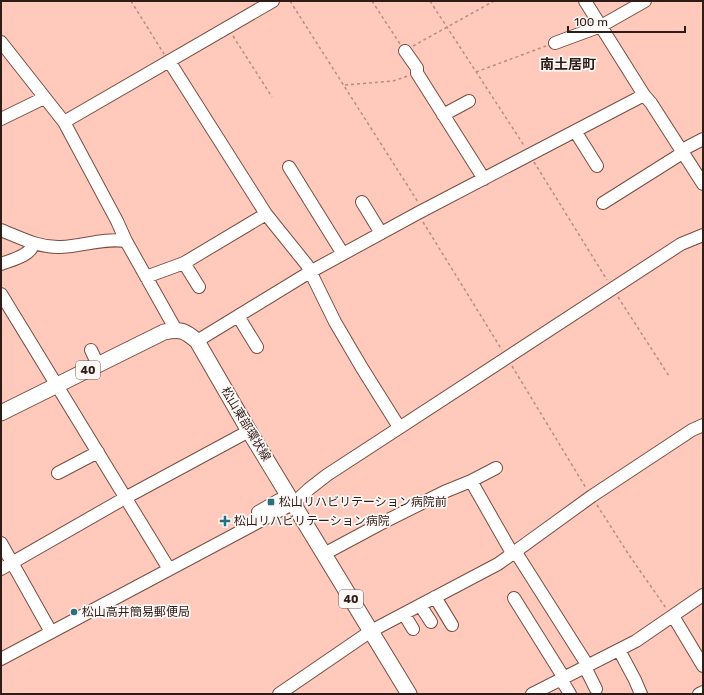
<svg xmlns="http://www.w3.org/2000/svg" width="704" height="695" font-family="Rubik,'Noto Sans JP',sans-serif">
<style>
.lines{fill:none;stroke-linecap:round;stroke-linejoin:round}
.minor-casing{stroke:#7a4d42;stroke-width:14}
.major-casing{stroke:#7a4d42;stroke-width:17}
.path{stroke:#b78d83;stroke-width:1.5;stroke-dasharray:3 3;stroke-linecap:butt}
.minor{stroke:#fff;stroke-width:12}
.major{stroke:#fff;stroke-width:15}
.poi-dot{fill:#2a6f7e;stroke:#fdf7f6;stroke-width:1.5}
.labels{text-anchor:middle;dominant-baseline:central;stroke-width:3.5;stroke-linejoin:round;paint-order:stroke}
.shield{fill:#fdf7f6;stroke:#6d5e5a;stroke-width:1}
.shield-label{font-size:11px;font-weight:bold;fill:#2f1c17}
.street-label{font-size:12px;fill:#2f1c17;stroke:#fdf7f6}
.poi-label{font-size:12px;fill:#2f1c17;stroke:#fdf7f6;text-anchor:start}
.quarter-label{font-size:14px;font-weight:bold;fill:#2f1c17;stroke:#fdf7f6}
</style>
<rect width="100%" height="100%" fill="#ffc9bc"/>
<g class="lines">
<g class="minor-casing">
<path id="minor" d="M585,1L644,95L651,103L703,184
M1,42L64,122L117,221L126,241L176,330
M555,43L601,26L645,1
M405,51L417,68V73L484,179
M169,61L266,214L307,265L335,322L362,368L399,427
M443,115L469,101
M1,119L44,98
M64,122L273,1
M575,131L597,166
M682,150L703,139
M289,167L343,254
M362,202L381,233
M603,203L684,152
M1,230C21,238 39,248 61,247C84,246 102,238 126,241
M184,263L199,287
M1,264C11,260 31,256 33,244
M146,277L184,263L266,214
M1,294L169,569
M238,316L257,347
M197,341L310,272L418,213L644,95
M91,350L98,365
M58,473L98,452
M471,481L512,553
M262,520L258,512L279,500L284,508
M1,543L51,632
M515,551L588,666
M324,554L380,524L444,492L471,481L496,468
M1,569L125,498L249,431
M435,597L452,625
M514,598L564,678
M420,605L431,622
M404,614L413,629
M673,616L703,666
M619,650L635,680L641,694
M1,659L294,503L309,489L327,475L681,244L703,235
M585,667L596,689
M561,679L570,694
M279,694L371,631L498,564L592,496L692,430L703,425
M532,694L636,641L703,595
M699,694L703,692"/>
</g>
<g class="major-casing">
<path id="major" d="M1,413L164,332C181,329 184,330 197,341L249,431L409,694"/>
</g>
<path class="path" d="M131,1L164,54
M290,1L418,202
M372,1L400,44
M430,1L525,147
M233,36L272,97
M413,46L494,1
M476,72L546,46
M345,85L393,81L408,76
M534,162L607,280
M423,222L502,350
M618,297L669,376
M512,366L586,488
M597,505L629,555L666,608"/>
<use href="#minor" class="minor"/>
<use href="#major" class="major"/>
</g>
<g class="poi-dot">
<rect x="267" y="498" width="8" height="8" rx="2"/>
<path d="M223 515h4v4h4v4h-4v4h-4v-4h-4v-4h4z"/>
<circle cx="74" cy="612" r="4"/>
</g>
<g class="labels">
<g class="shield">
<rect x="76" y="361" width="24" height="18" rx="3"/>
<rect x="339" y="590" width="24" height="18" rx="3"/>
</g>
<g class="shield-label">
<text x="88" y="370">40</text>
<text x="351" y="599">40</text>
</g>
<g class="street-label">
<text transform="translate(246 424) rotate(59)">松山東部環状線</text>
</g>
<g class="poi-label">
<text x="279" y="502">松山リハビリテーション病院前</text>
<text x="234" y="521">松山リハビリテーション病院</text>
<text x="82" y="612">松山高井簡易郵便局</text>
</g>
<g class="quarter-label">
<text x="568" y="64">南土居町</text>
</g>
</g>
<rect width="704" height="695" fill="none" stroke="#2f1c17" stroke-width="4"/>
<path d="M568 26v6h117v-6" fill="none" stroke="#2f1c17" stroke-width="2"/>
<text x="574" y="26" font-size="12" fill="#2f1c17" stroke="#fdf7f6" stroke-width="3" paint-order="stroke">100 m</text>
</svg>
